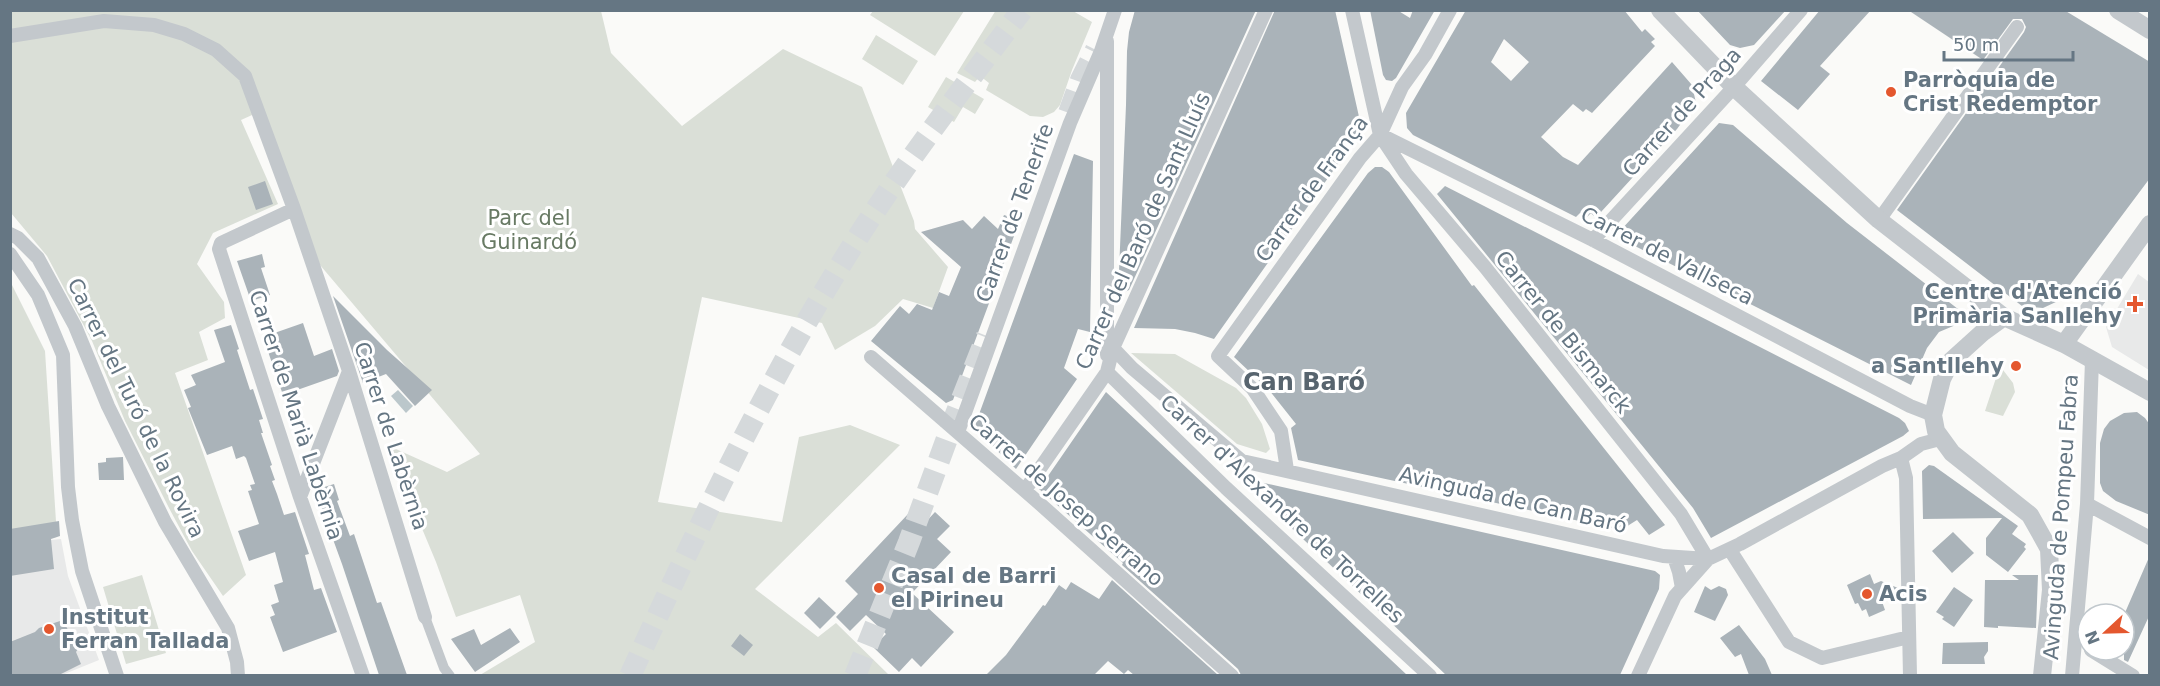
<svg xmlns="http://www.w3.org/2000/svg" width="2160" height="686" font-family="'DejaVu Sans',sans-serif">
<style>
.built{fill:#e8e9e9}
.green{fill:#dadfd7}
.water{fill:#bbc7cb}
.building{fill:#aab3b9;fill-rule:evenodd}
.lines{fill:none;stroke-linecap:round;stroke-linejoin:round}
.primary-tunnel{stroke:#d5d9db;stroke-width:22;stroke-dasharray:22 11;stroke-linecap:butt}
.pedestrian{stroke:#c3c8cc;stroke-width:10}
.minor{stroke:#c3c8cc;stroke-width:14}
.tertiary{stroke:#c3c8cc;stroke-width:18}
.poi-dot{fill:#e4572e;stroke:#fff;stroke-width:2}
.labels{text-anchor:middle;dominant-baseline:central;stroke-width:6;stroke-linejoin:round;paint-order:stroke}
.poi-label{font-size:21px;font-weight:bold;fill:#657683;stroke:#fff;text-anchor:start}
.street-label{font-size:21px;fill:#657683;stroke:#fff}
.park-label{font-size:21px;fill:#687a64;stroke:#fff}
.quarter-label{font-size:24px;font-weight:bold;fill:#57646e;stroke:#fff}
</style>
<rect width="100%" height="100%" fill="#fafaf8"/>
<path class="built" d="M2138,274L2149,282V370L2112,347L2106,327Z
M61,539L68,576L99,660L62,675L11,676V544Z"/>
<path class="green" d="M996,10L1073,11L1092,22L1072,70L1060,105L1054,112L1043,117L1030,116L986,90L989,83L980,76L975,82L957,73Z
M10,11H601L611,53L682,126L783,49L862,87L914,221L915,229L948,267L933,308L903,299L875,326L835,350L822,323L702,297L658,502L782,522L799,437L850,425L900,445L755,589L818,637L836,623L889,675L923,674L925,675H480L535,642L520,595L456,617L436,562L387,445L447,472L480,454L320,265L261,111L241,120L278,204L213,233L197,264L224,302L225,318L199,332L208,360L175,373L246,575L223,596L192,551L169,508L125,421L92,341L47,256L11,213Z
M873,11V10L964,11L935,56L870,15Z
M876,35L918,61L903,85L862,59Z
M946,77L984,99L975,114L963,107L954,122L928,107Z
M10,281L45,351L57,537L10,543Z
M1131,353L1175,354L1236,388L1246,398L1262,424L1270,449L1266,453L1237,444Z
M2000,366L2013,383L2015,392L2003,416L1985,411Z
M142,575L166,653L126,664L103,587Z"/>
<path class="water" d="M398,390L413,406L406,413L391,396Z"/>
<path class="building" d="M1135,10H1256L1129,290L1118,295L1126,105L1127,51L1129,32Z
M1275,10H1335L1362,130L1214,339L1195,333L1175,329L1134,328Z
M1370,10H1397L1410,18L1413,10H1435L1396,78L1392,81L1386,80L1383,75Z
M1466,10H1624L1642,32L1645,29L1655,39L1651,42L1655,46L1592,113L1586,109L1583,112L1573,104L1541,137L1563,157L1578,165L1672,62L1692,85L1696,103L1677,129L1601,212L1600,210L1594,216L1591,213L1585,219L1580,213L1576,217L1413,135L1407,128L1406,113ZM1504,39L1529,62L1511,81L1491,62Z
M1697,10H1786L1754,45L1740,48L1730,45Z
M1820,10H1871L1820,66L1830,74L1798,110L1761,81Z
M1908,10H2064L2150,62V178L2058,301L2043,308L2022,306L1897,210L2024,32L2026,27L2022,19H2013L1983,60Z
M1719,123L1733,125L1847,223L1958,309V324L1939,332L1927,348L1911,385L1621,239L1620,231Z
M1074,154L1093,161L1090,332L1078,329L1064,368L1077,379L1016,469L974,428Z
M1375,167H1382L1389,172L1472,286L1474,285L1665,525L1649,535L1637,520L1621,530L1298,460L1291,428L1296,424L1269,390L1234,357L1368,173Z
M265,181L273,204L256,210L248,187Z
M1445,186L1899,418L1905,423L1909,431L1903,436L1711,538L1693,508L1437,194Z
M1004,215L1020,220L953,400L946,403L871,341L900,306L909,314L917,304L932,310L939,292L949,296L961,267L921,232L963,220L972,229L984,216L998,229Z
M262,254L265,267L261,268L270,295L251,301L237,261Z
M333,296L387,350L432,390L415,406L386,374L363,383Z
M303,323L314,356L332,349L339,371L337,376L283,395L263,337Z
M231,325L239,349L237,350L250,390L253,389L263,419L259,420L263,433H261L272,465L270,466L275,480L272,481L277,494L284,515L295,512L309,554L305,555L314,590L321,588L337,632L283,652L270,617L275,615L271,605L279,602L274,585L283,582L275,552L249,561L238,531L259,524L248,491L252,490L250,485L255,484L246,458L244,456L236,459L232,446L207,455L188,408L191,407L184,390L196,385L191,375L225,362L214,330Z
M1106,392L1407,675H1241L1238,669L1122,565L1123,563L1039,489Z
M2137,412L2145,418L2150,425V515L2116,501L2103,491L2100,483V443L2104,429L2110,421L2124,413Z
M123,457L124,480H99L98,463L106,462V458Z
M1929,465L1934,466L2018,526L2012,534L2026,544L2024,547L2026,549L2008,572L1986,555V538L2002,518L1923,519L1922,471Z
M1264,483L1655,571L1660,575L1659,589L1620,675H1446L1262,500Z
M334,484L339,500L337,501L350,536L354,534L377,603L381,602L407,675H379L342,564L315,490Z
M935,512L950,526L937,539L951,552L912,593L954,632L921,667L912,658L899,672L873,647L886,634L866,615L850,631L836,617L858,594L845,581L909,513L923,525Z
M59,521L60,536L51,539L54,569L10,576V529Z
M1953,532L1974,553L1952,573L1932,551Z
M2150,555V614L2128,662L2124,660V615Z
M1870,574L1874,584L1881,581L1898,588L1880,596L1885,610L1869,617L1866,609L1862,611L1858,603L1855,604L1847,585Z
M2012,575H2038L2036,628L1998,626V628L1984,627L1985,580H2019Z
M1112,580L1218,675H1134L1128,670L1124,674L1108,661L1094,675H986L1006,655L1043,605L1045,606L1059,585L1066,590L1071,582L1099,599Z
M1705,586L1711,590L1719,586L1726,589L1728,595L1715,621L1694,612Z
M1954,587L1973,600L1954,627L1942,619L1944,617L1936,612Z
M819,597L836,613L820,629L804,613Z
M63,620L73,640L81,644L76,652L81,664L61,674L10,675V642L35,632L39,628Z
M1739,625L1765,659L1772,675H1749L1741,654L1735,657L1720,638Z
M510,628L520,642L475,672L451,639L474,629L481,645Z
M740,634L753,645L744,656L731,646Z
M1988,642V651L1984,657L1985,664H1942L1943,643Z"/>
<g class="lines">
<path class="primary-tunnel" d="M1069,113L1081,80L1096,50
M630,676C699,525 770,374 860,234C910,156 966,84 1022,10
M855,676L909,542L956,414L987,336"/>
<path class="pedestrian" d="M425,617L444,668L450,676"/>
<path class="minor" d="M1352,10L1380,135L1406,174L1485,267L1681,514L1708,559
M10,36L104,21L154,25L184,34L216,50L245,76L294,209L349,371L425,617
M1381,135L1593,240L1910,406L1933,415
M294,209L221,243L219,249L300,497L363,676
M1879,220L2017,27
M10,234L18,238L38,258L75,326L108,406L165,522L228,628L237,662L238,676
M1593,240L1734,87L1801,10
M10,254L38,295L63,355L68,487L72,520L82,571L117,676
M1113,348L1132,368L1242,461L1663,556L1708,559L1740,544L1882,466L1901,458L1921,444L1940,439
M1107,355V41
M871,357L1039,503L1232,676
M1107,372L1226,488L1430,676
M958,432L1070,123L1101,51L1115,10
M1901,458L1906,478L1910,676
M1287,470L1281,431L1253,389L1218,356L1360,158L1380,135L1402,87L1425,55L1450,10
M1025,490L1107,372L1113,348L1266,10
M300,497L349,371
M2087,504L2150,538
M1730,550L1789,642L1822,658L1909,637
M1674,557L1679,572L1682,588
M2091,650L2133,676
M1638,676L1675,596L1708,559
M2072,676L2087,504L2092,360"/>
<path class="tertiary" d="M1660,10L1734,87L1879,220L2004,317L2064,344L2150,392
M2118,10L2150,30
M2004,317L1982,333L1951,361L1942,379L1933,415L1936,431L1952,453L2030,515L2049,549L2051,590L2042,676
M2064,344L2150,224"/>
</g>
<g class="poi-dot">
<circle cx="1891" cy="92" r="6"/>
<path d="M2132 295h6v6h6v6h-6v6h-6v-6h-6v-6h6z"/>
<circle cx="2016" cy="366" r="6"/>
<circle cx="879" cy="588" r="6"/>
<circle cx="1867" cy="594" r="6"/>
<circle cx="49" cy="629" r="6"/>
</g>
<g class="labels">
<g class="poi-label">
<text x="1903" y="80">Parròquia de<tspan x="1903" dy="24">Crist Redemptor</tspan></text>
<text x="2122" y="292" text-anchor="end">Centre d'Atenció<tspan x="2122" dy="24">Primària Sanllehy</tspan></text>
<text x="2004" y="366" text-anchor="end">a Santllehy</text>
<text x="891" y="576">Casal de Barri<tspan x="891" dy="24">el Pirineu</tspan></text>
<text x="1879" y="594">Acis</text>
<text x="61" y="617">Institut<tspan x="61" dy="24">Ferran Tallada</tspan></text>
</g>
<g class="street-label">
<text transform="translate(1682 112) rotate(-48)">Carrer de Praga</text>
<text transform="translate(1312 189) rotate(-54)">Carrer de França</text>
<text transform="translate(1015 213) rotate(-70)">Carrer de Tenerife</text>
<text transform="translate(1143 231) rotate(-66)">Carrer del Baró de Sant Lluís</text>
<text transform="translate(1667 256) rotate(27)">Carrer de Vallseca</text>
<text transform="translate(1563 332) rotate(51)">Carrer de Bismarck</text>
<text transform="translate(136 408) rotate(64)">Carrer del Turó de la Rovira</text>
<text transform="translate(296 415) rotate(72)">Carrer de Marià Labèrnia</text>
<text transform="translate(391 436) rotate(72)">Carrer de Labèrnia</text>
<text transform="translate(1066 500) rotate(41)">Carrer de Josep Serrano</text>
<text transform="translate(1513 500) rotate(13)">Avinguda de Can Baró</text>
<text transform="translate(1282 509) rotate(43)">Carrer d'Alexandre de Torrelles</text>
<text transform="translate(2061 517) rotate(-86)">Avinguda de Pompeu Fabra</text>
</g>
<g class="park-label">
<text x="529" y="218">Parc del<tspan x="529" dy="24">Guinardó</tspan></text>
</g>
<g class="quarter-label">
<text x="1304" y="382">Can Baró</text>
</g>
</g>
<rect width="2160" height="686" fill="none" stroke="#657683" stroke-width="24"/>
<g transform="translate(2106 632) rotate(248)"><circle r="28" fill="#ffffff" stroke="#c1c8cd" stroke-width="1.5"/>
<path d="M0-4.5L10 22L0 15L-10 22Z" fill="#e4572e"/>
<text y="-9" font-size="16" font-weight="bold" text-anchor="middle" fill="#657683">N</text>
</g>
<path d="M1944 51v9h129v-9" fill="none" stroke="#657683" stroke-width="3"/>
<text x="1953" y="51" font-size="18" fill="#657683" stroke="#ffffff" stroke-width="4.5" paint-order="stroke">50 m</text>
</svg>
